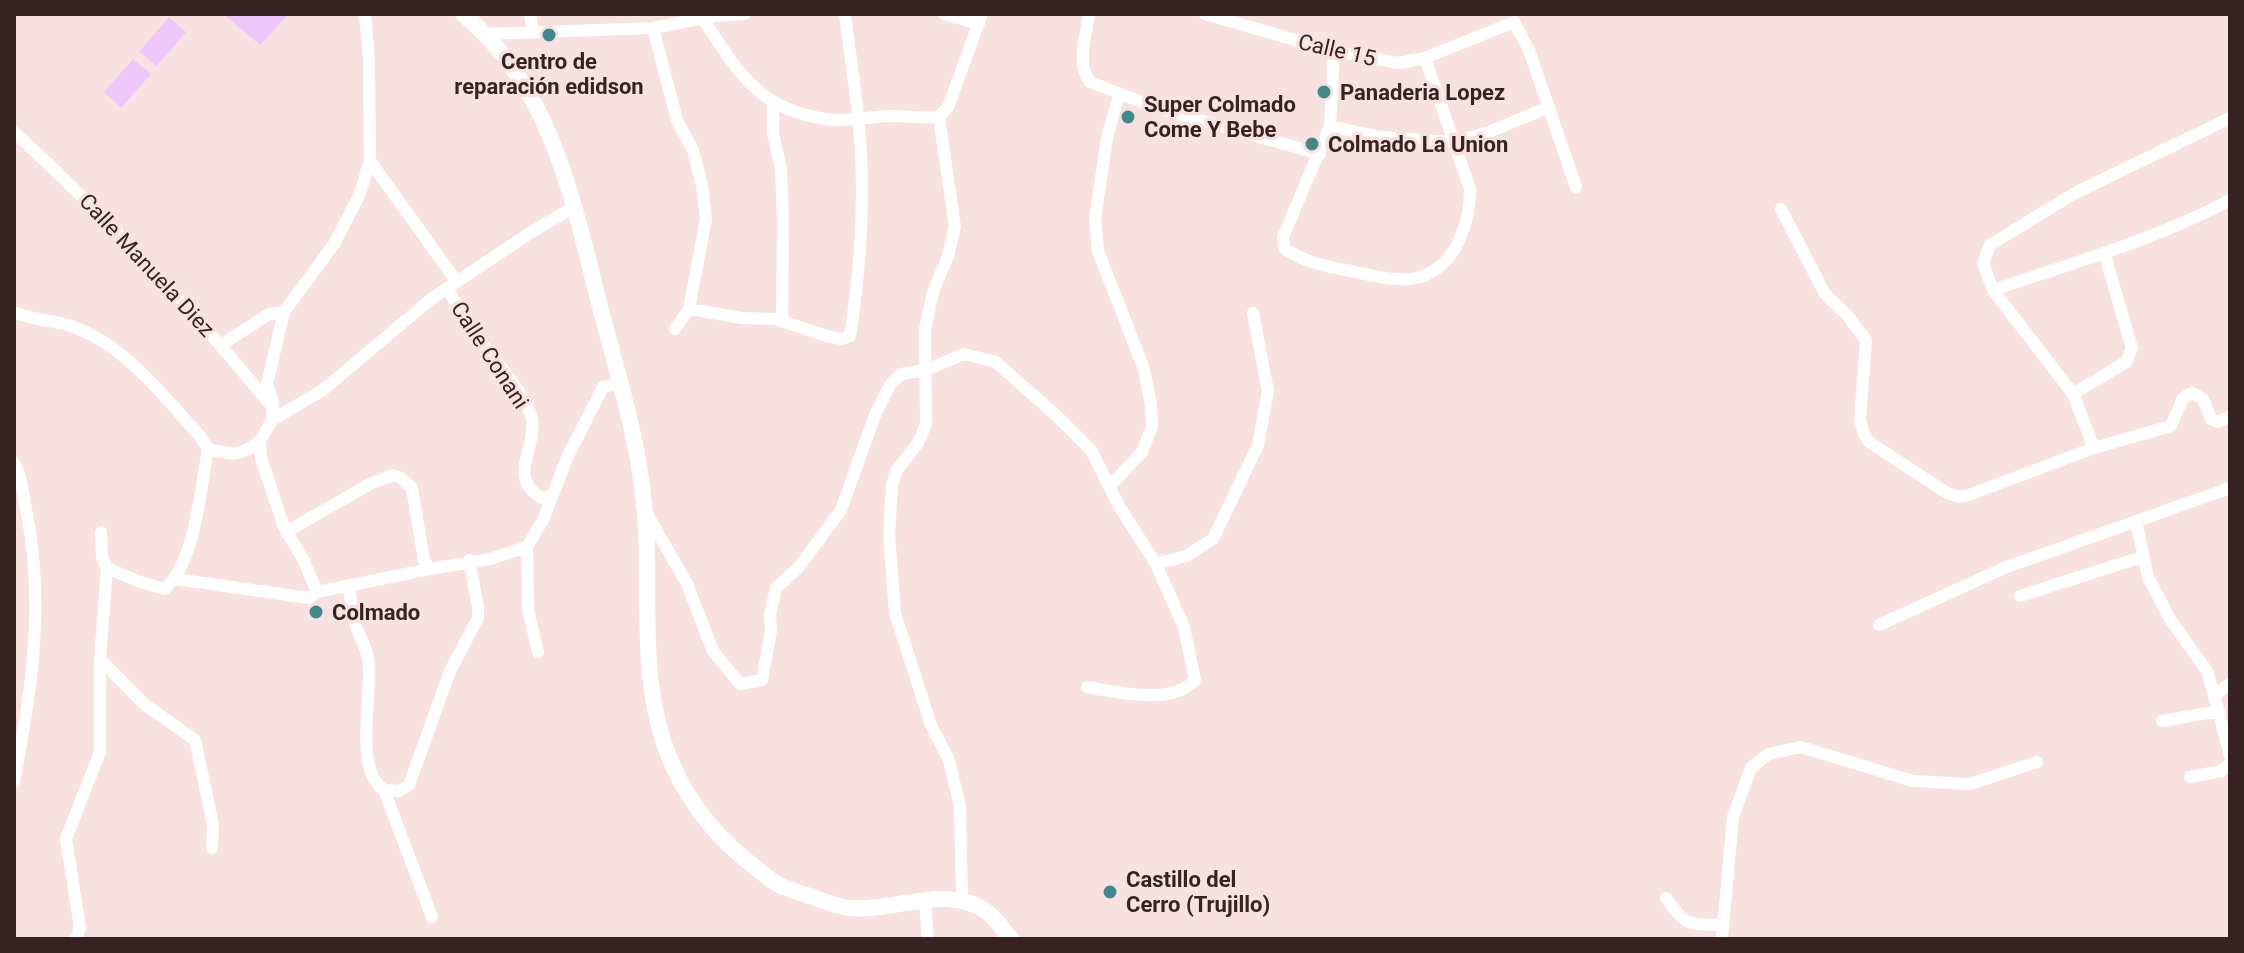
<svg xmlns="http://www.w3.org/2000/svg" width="2244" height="953" font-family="Roboto,sans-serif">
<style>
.green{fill:#eec8fa}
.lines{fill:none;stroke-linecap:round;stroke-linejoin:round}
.street{stroke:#fff;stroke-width:12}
.secondary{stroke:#fff;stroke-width:16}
.poi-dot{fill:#40888a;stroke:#f8e1e1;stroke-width:3}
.labels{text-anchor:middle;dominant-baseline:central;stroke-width:7;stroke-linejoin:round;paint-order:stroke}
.street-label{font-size:22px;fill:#362222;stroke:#f8e1e1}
.poi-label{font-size:22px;font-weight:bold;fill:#362222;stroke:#f8e1e1;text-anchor:start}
</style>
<rect width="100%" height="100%" fill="#f8e1e1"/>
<path class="green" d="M223,14H289L260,45Z
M169,17L186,32L157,66L139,52Z
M133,59L151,74L121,108L104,92Z"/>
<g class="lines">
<path class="street" d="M530,14L533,31
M944,14L979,24
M1089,14C1086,36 1076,64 1090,82L1157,108L1320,154
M1205,14L1334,51L1399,63L1425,58L1514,22L1529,50L1576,187
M703,19C740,75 761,113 834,120C855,121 876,115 896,116C911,116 924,119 939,117
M653,28L677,120L693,150L702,185L706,219L689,309L675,329
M487,34L653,28L713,16L745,14
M1334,51L1330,126L1283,237L1285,249C1310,265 1327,266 1355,272C1375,276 1402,284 1423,276C1457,264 1470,221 1470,189L1425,58
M773,103V133L781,169L783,218L782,322
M939,117L955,227L948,256L933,292L925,329L926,424L918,443L897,470L892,485L889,536L895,613L931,725L949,760L960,807L962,898
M939,117L948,107L982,14
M1330,126L1380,137L1452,142L1489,132L1549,107
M14,132C106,216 190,307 269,403
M370,161L457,282
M1781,209L1825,294L1847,315L1866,340L1860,420L1864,434L1869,442L1947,493L1960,497L1969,495L2094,448L2073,394L1993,290L1983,263L1990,245L2075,193L2230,118
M447,288C457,304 466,321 477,336C492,357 528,396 532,420C537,449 505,479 544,499L552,494
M1993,290C2073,263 2155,240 2230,200
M689,309L742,318L775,319L830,337L842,339L850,336C861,265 866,189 858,117C855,83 849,48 845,14
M14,312C31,320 50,320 68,325C124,343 162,395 200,436L208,449C200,491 196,559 165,589L140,582L107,568L102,557L101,532
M221,345L269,314L284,312
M2073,394L2126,362L2132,348L2104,252
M272,420L323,390L431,299L530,233L574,207
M2094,448L2171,426L2183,398L2192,393L2203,399L2211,419L2218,422L2230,416
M208,449C233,455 239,457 260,441
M14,463C22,477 23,493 26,509C45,601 32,691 14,782
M1111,485L1142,452L1152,426L1151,405L1144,369L1098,251L1095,219L1107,138L1119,95
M647,514L687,584L713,651L740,684L762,680L771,631L770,615L776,588L799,567L841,510L875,415L890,385L901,374L926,370L964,354L996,362L1059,418L1091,450L1119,506L1156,564L1184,627L1195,680C1172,706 1117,692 1087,687
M2136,521L2148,577L2170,619L2207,671L2214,695
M286,532L370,484L393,475L401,478L412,488L424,560L430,569L490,559L527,547
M1156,564L1186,556L1213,539L1258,445L1268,391L1253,313
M176,579L309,598L317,592L430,569
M349,587C351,601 352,616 357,629C361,639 366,648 368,658C374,691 352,768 384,790L432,917
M317,592L304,561L284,527L261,458L260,441L272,420L273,401L267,384L284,312L334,244L359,196L370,161L369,59L365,14
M2020,596L2142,557
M1879,625L2004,568L2230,488
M538,652L528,609L527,547L543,520L567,458L603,387L620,383
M100,659L144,704L195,740L213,824L212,848
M2230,684L2214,695L2230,756
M2162,721L2219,711
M2190,777L2221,771L2230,764
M384,790L399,791L409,785L450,671L478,618V606L469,560
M1666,898C1687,927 1686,924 1722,925
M925,902L928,939
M76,939L80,928L66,839L100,752V659L107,568
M1722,939L1733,817L1751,768L1768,754L1801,747L1913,781L1970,784L2037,762"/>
<path class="secondary" d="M463,14C555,90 574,208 603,318C620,382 640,447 645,514C652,600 636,684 673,766C692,808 720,841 756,868C764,874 772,882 781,886C790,890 800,893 810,896C823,901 837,907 851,908C894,912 948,883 987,912C996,918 1003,930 1011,939"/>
</g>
<g class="poi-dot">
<circle cx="549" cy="35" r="8"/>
<circle cx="1324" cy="92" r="8"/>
<circle cx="1128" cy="117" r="8"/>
<circle cx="1312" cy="144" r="8"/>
<circle cx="316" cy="612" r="8"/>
<circle cx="1110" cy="892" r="8"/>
</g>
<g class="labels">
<g class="street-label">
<text transform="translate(1337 50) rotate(13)">Calle 15</text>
<text transform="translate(147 265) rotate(47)">Calle Manuela Diez</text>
<text transform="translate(490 355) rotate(57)">Calle Conani</text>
</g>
<g class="poi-label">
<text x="549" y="61" text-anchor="middle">Centro de<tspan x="549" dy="25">reparación edidson</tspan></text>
<text x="1340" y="92">Panaderia Lopez</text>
<text x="1144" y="104">Super Colmado<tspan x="1144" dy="25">Come Y Bebe</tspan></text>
<text x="1328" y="144">Colmado La Union</text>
<text x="332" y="612">Colmado</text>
<text x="1126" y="879">Castillo del<tspan x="1126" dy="25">Cerro (Trujillo)</tspan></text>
</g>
</g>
<rect width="2244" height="953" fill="none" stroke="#362222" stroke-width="32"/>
</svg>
